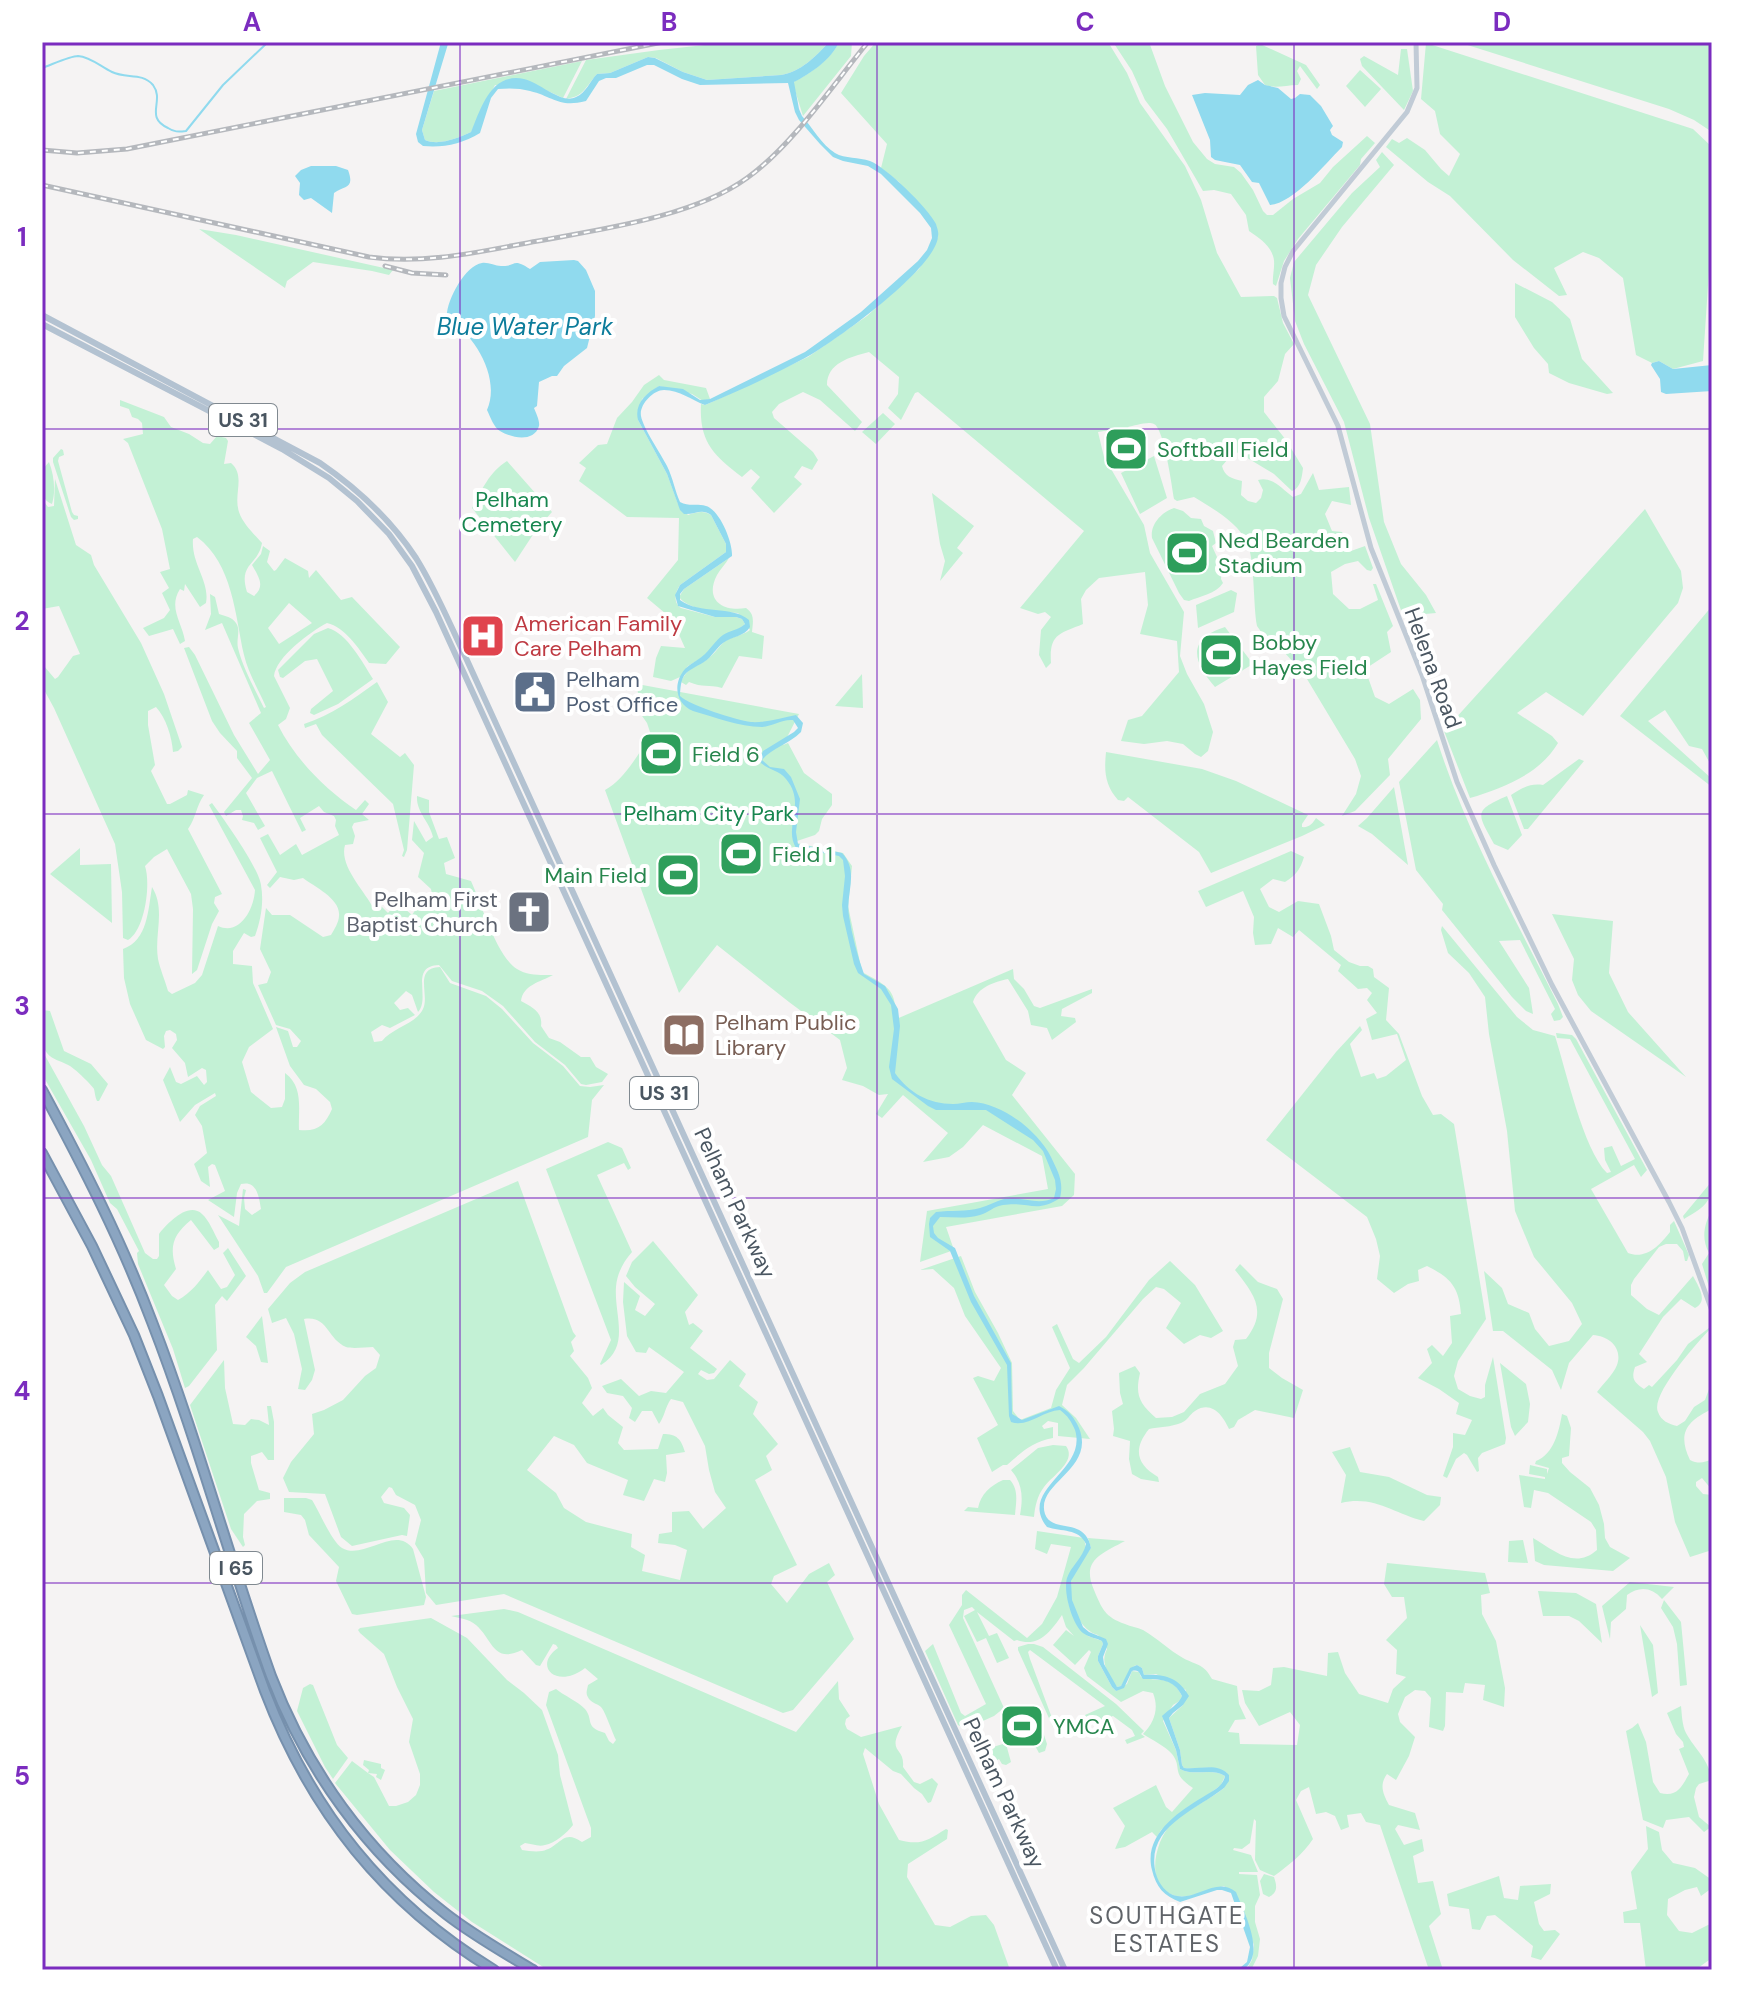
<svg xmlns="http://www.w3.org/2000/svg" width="1754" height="2012" font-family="'DM Sans',sans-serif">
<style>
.green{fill:#c3f1d5;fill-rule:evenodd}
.water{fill:#90daee}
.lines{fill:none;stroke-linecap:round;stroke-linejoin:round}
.stream{stroke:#90daee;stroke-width:2}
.motorway-casing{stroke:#7690ad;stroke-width:12}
.secondary{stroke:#c1cbd6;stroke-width:5}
.primary{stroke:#b3c2d1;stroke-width:6}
.motorway{stroke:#8ba5c1;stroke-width:8}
.rail-casing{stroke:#b5b8bd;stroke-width:5}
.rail{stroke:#fff;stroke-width:2;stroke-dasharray:6;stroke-linecap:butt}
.grid{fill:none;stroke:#7b2cbf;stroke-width:2;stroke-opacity:0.55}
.labels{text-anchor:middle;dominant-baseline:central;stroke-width:8;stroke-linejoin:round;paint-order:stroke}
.shield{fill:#fff;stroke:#808990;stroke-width:2}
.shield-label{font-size:20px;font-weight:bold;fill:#4a5661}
.leisure-label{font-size:22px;fill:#27864d;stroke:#fff;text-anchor:start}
.park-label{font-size:22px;fill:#17864f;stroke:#fff}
.health-label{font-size:22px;fill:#be3a42;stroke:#fff;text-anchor:start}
.street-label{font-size:22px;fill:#4a5661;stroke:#fff}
.service-label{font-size:22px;fill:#4e5e75;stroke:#fff;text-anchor:start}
.worship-label{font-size:22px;fill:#5b616d;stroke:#fff;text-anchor:end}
.education-label{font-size:22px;fill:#785e54;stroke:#fff;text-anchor:start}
.water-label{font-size:24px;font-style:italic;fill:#0c7c9b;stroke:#fff}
.neighbourhood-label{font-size:24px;letter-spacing:2px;fill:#5f6368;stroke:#fff}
.neatline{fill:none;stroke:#7b2cbf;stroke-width:3}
.grid-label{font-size:26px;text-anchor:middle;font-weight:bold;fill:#7b2cbf}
</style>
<rect width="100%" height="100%" fill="#f5f3f3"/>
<path class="green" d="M732,42H829C816,56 801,72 781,75L707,80L683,72L656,58L648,57L610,73L597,74C585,87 585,96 566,99L586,60L659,50Z
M839,42H852L851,56L803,116L793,84L795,81C810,74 832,58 839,42Z
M876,42H1108L1127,73L1140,103L1185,166L1201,200L1217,253L1241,297L1274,296L1277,298L1283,323L1294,344L1285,354L1278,381L1264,397V412L1286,440L1303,468C1302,476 1301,488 1292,491L1274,474L1239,453L1234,452L1222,466C1225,477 1231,478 1242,481L1241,495L1248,501L1256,503L1261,498L1263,490L1258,480C1272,476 1282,489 1293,497L1301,494L1313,473L1319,490L1349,487L1351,505L1332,501L1325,514L1332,531L1342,532L1351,551L1365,546L1373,568L1371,571L1367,570L1358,561L1345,564L1331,572L1333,594L1349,609H1360L1378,600L1373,584H1376L1393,626L1387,632L1391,652L1365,669L1375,697L1389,704L1413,689L1420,700L1421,719L1388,759L1390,775L1355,811L1342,816L1356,794L1361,776L1355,759L1304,674L1284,652L1264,636L1257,626C1253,605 1255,559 1247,543C1238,522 1213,509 1194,497L1177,501L1174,499C1172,487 1164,428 1154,424C1148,421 1134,426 1128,427L1144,452L1118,470C1107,455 1110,441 1122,428L1098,432L1104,457L1144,525L1150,553L1184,612L1180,656L1187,674L1204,704L1213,732L1208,751L1201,757L1195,754L1183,744L1167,741L1144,744L1121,741L1128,720L1142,716L1179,672L1177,641L1140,634L1148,605L1145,572L1099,578L1086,590L1081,599L1083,624C1059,634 1049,634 1051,663L1046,668L1039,655L1041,630L1051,617L1045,612L1038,614L1020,608L1084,531L918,392L915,393L901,420L888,408L898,394L899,377L869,352C850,357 827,363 827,385L862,422L855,431L820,400L803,392L779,404L772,412L774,418L813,452L818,460L812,470L802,466L794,477L802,484L774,513L751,488L760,477L751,469L742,477C713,455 699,441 701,404L705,405L712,402L808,357L867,316L919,269L938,237L899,182L881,168L887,144L841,93L864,56Z
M1113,42H1149L1165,86L1193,142L1207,159L1215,164L1234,167L1241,173L1253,190L1263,211L1267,215H1273L1293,199L1320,183L1333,167L1367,136L1375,143L1361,159L1360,165L1298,239L1284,261L1276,286L1273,284C1272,276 1276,264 1273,256C1270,245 1258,237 1249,231L1246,215L1231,194L1214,190L1203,191L1167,129L1145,100L1132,71Z
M1458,42H1712V132L1694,120L1669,109Z
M1426,43L1693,129L1712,147V225L1703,361L1673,369L1659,361L1652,363L1636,355L1623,278L1599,258L1583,252L1554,268L1567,295L1559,296L1513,260L1450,196L1428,182L1386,147L1392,139L1399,143L1407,138L1425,150L1441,169L1449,176L1460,154L1440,134L1435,111L1421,99Z
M1260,44L1306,65L1320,85L1317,89L1300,66L1297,71L1301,79L1298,85C1285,85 1276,89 1265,85L1258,75L1256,46Z
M1401,49H1407L1413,91L1404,110L1362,66L1360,59L1364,56L1398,75Z
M582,61L563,98L548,91L495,85L471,132C458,138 439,146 425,140L422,130L434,91Z
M1360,70L1381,89L1365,107L1346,86Z
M1382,152L1394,165L1342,227L1316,265L1308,295L1370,424L1384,522L1401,564L1426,595L1436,613L1403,616L1369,518L1344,422L1304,344L1295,321L1290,278L1294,262L1352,193L1380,167L1376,160Z
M199,229L236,235L393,270L389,275L372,271L313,262L287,281L285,288Z
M1515,283L1552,302L1570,319L1582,359L1613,393L1607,394L1569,383L1549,373L1548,364L1534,348L1515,317Z
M659,375L664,380L706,388L710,399L703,401L692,394L659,386L642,399L638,420L667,474L678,504L688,515C696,512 704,510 711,515L726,544V552L680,585C675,592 673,603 681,608L715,617H736L742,619L745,624L703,657L688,666L680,677L671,681L653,677L656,658L661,646L685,648L672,619L647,598L678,560L679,518L627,517L579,481L586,468L579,463L598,445L607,444L617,418L632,402L644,385Z
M120,400L164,417L171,427L189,434L203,443L210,444L217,436L226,438L228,441L224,464L231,463C246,476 233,494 239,512C243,524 254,534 262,543C258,566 238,563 247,592L254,596C266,586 258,576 252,565L261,554L263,546L270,551L267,562L274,571L276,570L285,558L308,571L309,578L316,570L341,600L352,597L400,647L386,664L369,663C359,649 345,627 327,623C310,632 276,657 274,676L290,708L286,719L278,725C295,759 325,789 356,810L365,800L369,804L362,814L369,820L354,823L352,827L355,836L353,844L345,845C339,866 364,890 374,909L380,905L388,913L397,902L412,915L424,897L432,894L431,889L418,877L424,853L412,840L414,821L426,842L433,837C430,822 416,812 417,796L429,800V812L439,839L447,837L455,858L444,863L446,874L471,881C481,903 497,957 517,969C528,976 540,975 553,975C540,982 523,985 521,1001C532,1007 543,1012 541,1026L549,1038L560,1042L581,1057H590L596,1067L608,1074L602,1082L586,1085L581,1084L565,1065L535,1042L503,1006L482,991L452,981L439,965C409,966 431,998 418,1012L412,995L406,991L394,1003L400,1010L408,1008L415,1015L390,1028L382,1025L371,1032L374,1042L382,1041C392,1028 416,1024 423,1009C430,995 413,968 440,967L450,983L486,996L502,1009L533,1043L563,1066L580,1086L590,1087L604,1085L592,1100L588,1137L286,1267L267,1293H264L258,1276L218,1215L239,1226L243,1189L246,1190L244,1198L245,1209L252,1215L261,1209C259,1197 257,1180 241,1184L237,1193L234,1217L208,1200L225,1191L215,1165L212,1164L208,1167L210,1187L201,1181L194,1164L207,1153L202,1126L195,1115L200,1106L216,1096L215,1093L195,1105L180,1122L163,1080L170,1067L176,1082L181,1084L197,1076L204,1085L207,1082L206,1070L202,1068L188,1077L185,1063L172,1048L177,1040L176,1034L170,1030L166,1031L164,1036L165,1047L163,1049L146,1040L130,1004L124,978L123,949C148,940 148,910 152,887C166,910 154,934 158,959C160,969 165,980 168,991L172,994L195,983L202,975L218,926C240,936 254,909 255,890L209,805L212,803C223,818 259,868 261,885C264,902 261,920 255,936L251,937L244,933L233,951V964L252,966L253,983L273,1029L249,1047L242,1062L251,1092L271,1108L282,1107L285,1099V1073C304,1087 298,1109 299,1130C318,1132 325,1125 332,1109L330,1102L316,1089L304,1085L290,1066L276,1027L288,1031L293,1047H297L301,1041L290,1029L276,1025L258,985L267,983L271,972L260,949L266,908L272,915H290L323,937L331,935C334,930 339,922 339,916C341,899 315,887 303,878L294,880L280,877L270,888L267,885L277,872L260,838L268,834L280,855L296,844L302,855L339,835L335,826L336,820L334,816L324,812L319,806L300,818L306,830L302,832L272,771L257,778L246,793L265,826L258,830L254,823L242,820L243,816L241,810H236L226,816L224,812L252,778L237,758V751L220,733L212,721L184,648L189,647L195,655L234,735L258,774L270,760L249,723L261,713L222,623L205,630L211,614L210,594L215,597L219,614C225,616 232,617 236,623C241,630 236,639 238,648C243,669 255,689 264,708L266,707C259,690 248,673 244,655C235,615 233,564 197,537L193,539C191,564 210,581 206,603L200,607L185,584L184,591L180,589C168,608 182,622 185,641L180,644L173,629L149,636L143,628L164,618L170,610L162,593L169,588L160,572L170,569L162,529L128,443L123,439L143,434L142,423L138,419L132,417L129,409L120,406ZM289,603L312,623L279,644L268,628Z
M883,413L895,424L876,444L862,432Z
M61,449L63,450L64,455L59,457L58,461L72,512L74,515L78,516V519L74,520L71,517L53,462V458Z
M1154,456L1167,498L1140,514L1121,473Z
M507,461L552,512L536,530L515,562L472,508C482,490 489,472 507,461Z
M49,462C54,475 56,491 52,504C38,499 42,482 42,470Z
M55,479L76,545L91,555L94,565L141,643L164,694L182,747L178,751L173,752C172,737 166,718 156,707L148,711V725L155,765L151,771L167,804H170L187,795L188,790L204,795C196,806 196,818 188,829L222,894L215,897L214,903L219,911L212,924L197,970L192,974L193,909L191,894L167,849L154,857L145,866C151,884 145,930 128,940L123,938L122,892L115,844L54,708L42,686V666H44L55,679L58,677L73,656L80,654L59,606L42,609V499L48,507L54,506Z
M932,493L974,526L957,548L963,553L940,581L945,561L940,544Z
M1174,508L1183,511L1191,518L1201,519L1204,526L1213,531L1216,543L1212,546L1222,568L1221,579L1223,583C1216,594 1200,596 1189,601L1184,600L1179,593L1152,538C1150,524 1162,512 1174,508Z
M1645,509L1681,571L1683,588L1678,603L1583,716L1546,692L1517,713L1552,736L1558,743C1540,774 1503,788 1470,798L1444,731Z
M729,558C726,564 720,569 717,575C704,600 723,612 746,608C755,614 753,622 752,632L764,636L762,659L739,656L722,688C708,684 703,688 689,682L686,685L681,682C689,664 699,668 711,656C716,652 720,645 725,641C733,636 742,636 750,630L738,613C721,612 689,611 679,597L684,589Z
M1231,590L1237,593L1234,612L1198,628L1196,605Z
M1712,606V767L1702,749L1689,746L1665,710L1648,721L1712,779V787L1620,716Z
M1225,627L1253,664L1215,687C1192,661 1187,639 1225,627Z
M328,628C347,633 363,663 373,679L338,704L314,715L310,713L311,709L333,691L317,659L305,661L283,678L280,677L278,670L314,634Z
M862,674L863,708L835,706Z
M377,682L388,702L371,734L400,757L405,753L414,765L407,850L404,857L402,856L404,850L393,804L322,735L316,724L305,728L304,724C332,715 353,699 377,682Z
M637,684L799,714L783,745L788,743L804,773L832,794V805L822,819L819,831L815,835L797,841V843L843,853L852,866L848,906L862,972C886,985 899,990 894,1020L1013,969L1014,979L1024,989L1034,1006L1040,1008L1092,989V993L1062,1009L1061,1016L1075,1018L1076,1022L1052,1040L1047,1028L1031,1025L1028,1011L1008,979C994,982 978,987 973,1002L1006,1060L1026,1073L1012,1095L1075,1174L1074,1195L1062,1206L946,1227L954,1250L920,1262L927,1211L1048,1189L1042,1156L983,1125L963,1147L949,1157L923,1162L948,1133L903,1095L882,1118L876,1114L888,1094L879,1095L863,1086L842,1080L847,1068L840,1040L789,1002L717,945L679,993L605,790C625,779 638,754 651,735L647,723L640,713Z
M1437,740C1466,832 1515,918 1558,1004L1563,1017L1560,1020L1554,1021L1551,1014L1555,1009L1520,940L1499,941L1529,988L1533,1014L1526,1011L1512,997L1442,910L1443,904L1416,870L1399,782Z
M1106,752L1202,769L1236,781L1308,815L1302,824V827C1309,828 1313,823 1316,818L1325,825L1302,836L1211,873L1199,852L1128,797L1124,801L1118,800C1105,785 1104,772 1106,752Z
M1579,759L1584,761L1528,829H1524L1511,795C1522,788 1530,783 1543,785Z
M1394,787L1408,865L1372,834L1358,826L1367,818Z
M1507,796L1522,835L1508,850L1494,844C1478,814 1472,811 1507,796Z
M80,848V865L111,864L112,923L50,874Z
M1291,851L1304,857C1300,870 1296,875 1285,882L1273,879L1260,889L1269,907L1279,912L1298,901L1319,904L1331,936L1334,950L1349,962L1360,966H1368L1373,969L1374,977L1389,988L1386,1020L1399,1034L1422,1096L1433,1115L1441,1114L1454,1124L1486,1319L1458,1361L1454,1376L1458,1389L1470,1396L1481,1399L1485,1397V1385L1493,1357L1506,1438L1505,1444L1482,1453L1478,1458L1479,1471L1477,1472L1467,1455L1464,1453L1456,1459L1447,1478L1443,1476L1453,1447V1433L1465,1435L1472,1420L1456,1414L1459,1403L1439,1389L1418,1378L1432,1363L1427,1349L1432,1345L1443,1356L1452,1343L1450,1316L1461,1314C1459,1287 1451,1278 1427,1266L1418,1270L1419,1281L1408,1284L1394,1293L1377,1279L1380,1256L1376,1239L1367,1217L1266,1140L1336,1052L1360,1026L1362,1030L1350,1044L1361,1077L1374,1073L1377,1079L1386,1076L1406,1060L1397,1034L1372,1040L1366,1019L1377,1013L1367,1000L1372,993L1367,988L1358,989L1338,971L1341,965L1299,930L1293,937L1278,928L1271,944L1255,945L1253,933L1254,917L1243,891L1206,907L1198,891Z
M1552,914L1613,921L1609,973L1628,1012L1686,1077L1591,1011L1578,995L1572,980L1574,959Z
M1442,926L1517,1017L1533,1030L1555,1036C1566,1070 1583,1149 1607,1173L1611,1172L1605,1160L1604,1148L1612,1146L1621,1166L1635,1159L1570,1039L1557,1038L1556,1033L1572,1035L1576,1039L1647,1170L1641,1177L1634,1165L1591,1189L1628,1253C1646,1260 1660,1245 1670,1232V1225L1674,1221L1689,1255L1687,1261H1685L1683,1251L1677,1244H1666L1659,1247L1634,1279L1631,1285V1295L1647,1309L1659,1315L1693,1276C1698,1286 1709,1301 1695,1308L1681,1299L1663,1317L1639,1354L1647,1362L1635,1367C1631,1379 1634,1382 1644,1389L1649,1385L1652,1387L1677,1360L1688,1344L1709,1328L1710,1329C1698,1342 1650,1395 1658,1412C1661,1421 1669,1424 1677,1426L1685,1421L1694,1407L1705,1400L1712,1381V1409C1687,1421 1677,1433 1690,1460C1698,1464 1704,1463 1712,1459V1490L1702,1478L1696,1482V1486L1703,1494L1712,1495V1550L1690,1557L1675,1522L1666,1477L1650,1441L1643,1432L1597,1392C1603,1384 1613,1375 1617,1365C1623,1348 1609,1336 1593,1335L1569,1363L1561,1390L1552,1370L1503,1331H1493L1484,1271L1502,1288L1508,1304L1529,1313L1535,1329L1549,1346L1569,1341L1582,1324L1572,1303L1534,1257L1515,1211L1507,1131L1489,1034L1485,997L1469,973L1448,953L1441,930Z
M42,1003L43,1010L50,1011L64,1051L91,1064L108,1084L99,1101H97C95,1097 95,1093 94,1089C92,1085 75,1069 70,1066C58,1059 47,1060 42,1043C39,1031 42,1015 42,1003Z
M42,1050L84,1126L102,1165L111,1176L145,1253L153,1259H157L159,1256V1234C167,1224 188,1201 202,1214C209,1220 214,1233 219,1242V1247L214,1250L191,1220C173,1235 169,1246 176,1269L164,1285L172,1296L178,1300C191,1293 199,1282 208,1270L221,1289L227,1287L235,1275L223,1253L228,1248L246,1276L227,1301L222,1296L215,1305L217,1350L189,1386L185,1388L173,1349L138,1264L137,1253L139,1251L117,1209L110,1203L91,1160L42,1074Z
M608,1142L622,1148L631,1168L628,1170L624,1163L597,1175L632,1252C623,1262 617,1274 616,1287C614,1316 631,1346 601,1365L600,1364L611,1340L546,1169Z
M518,1181L573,1332L576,1336L571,1342L574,1351L570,1356L588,1378L592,1388L582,1403L593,1416L603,1408L608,1415L623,1427L618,1443L624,1450L658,1449L663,1434C677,1434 681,1439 685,1452L666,1455L667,1473L665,1482L654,1479L644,1501L623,1495L628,1480L587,1463L574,1445L554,1436L527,1470L556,1493L564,1508L586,1522L632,1534L631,1547L645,1555L642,1571L680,1580L687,1550L675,1545L658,1543L659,1534L672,1532V1512L689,1511L703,1529L726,1508L715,1492L709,1470L705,1446L683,1402L671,1399C665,1407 665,1416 659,1424L652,1411H642L635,1422L629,1418L632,1408L623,1396L607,1393L602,1386L621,1379L639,1396L651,1391L666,1393L684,1372L649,1347L646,1353L636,1352L627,1336L623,1302L624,1282L640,1296L635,1310L645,1316L655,1304L635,1287L626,1276L632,1262L653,1241L698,1295L685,1312L689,1325L693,1323L703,1331L690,1348L717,1369L714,1373L709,1374L701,1370L698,1374L707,1380L714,1379L730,1360L746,1374L739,1386L758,1402L753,1414L778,1444L766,1456L772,1470L755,1480L797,1565L774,1576L771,1584L787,1603L809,1574L829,1563L835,1575L827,1582L854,1639L793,1710L783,1713L504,1594L436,1605L426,1593L424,1559L415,1544L421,1520L415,1505L396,1495L392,1488L389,1487L381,1497L384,1503L404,1508L410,1515L407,1536L402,1535L352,1546L341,1537L325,1494L289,1492L283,1478L291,1462L314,1434L312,1414L324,1410L343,1400L365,1376L376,1368L380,1355L373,1347C366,1347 353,1349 346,1347C327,1339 328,1315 304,1319L315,1370L312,1380L305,1390L298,1389L302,1369L294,1334L286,1318L272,1323L268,1309L290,1283L305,1272Z
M1712,1181C1712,1204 1702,1208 1684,1219L1683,1216Z
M1712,1209V1297L1702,1264L1709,1253C1701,1238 1704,1225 1712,1209Z
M961,1256L975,1292L998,1333L1012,1363L1013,1411L1020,1420L1051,1408L1056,1390L1070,1368L1052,1327L1057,1324L1073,1359L1079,1363L1106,1337L1149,1280L1170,1261L1195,1285L1223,1331L1211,1338L1200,1335L1184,1344L1166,1328L1181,1303L1164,1289L1156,1287L1143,1299L1084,1368L1067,1385L1062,1405L1076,1418L1090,1439L1058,1436V1423L1048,1421L1042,1426L1044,1429L1053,1427V1438C1032,1442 1023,1451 1007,1465H1003L992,1472L977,1438L998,1425L973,1378L978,1376L994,1381L1001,1368L965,1316L954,1288L933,1269L920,1270Z
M1240,1264L1258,1282L1277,1289L1283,1299L1269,1353V1368L1282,1378L1303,1390L1294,1418L1255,1410L1238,1420L1234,1427L1229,1429C1223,1416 1212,1400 1195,1411C1189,1415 1188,1420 1181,1423C1171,1427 1159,1427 1149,1429C1133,1449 1136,1464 1158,1477L1159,1482L1141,1479L1132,1474L1129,1459L1130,1441L1113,1436L1114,1429L1112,1411L1123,1404L1120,1393L1119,1373L1135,1366L1140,1373C1135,1395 1139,1403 1156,1418L1172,1417L1184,1412L1200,1394L1225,1384L1238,1366L1233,1347L1235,1340L1246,1339C1268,1311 1254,1294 1235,1270Z
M262,1316L268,1363L261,1362L256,1346L246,1337Z
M224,1360L225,1388L233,1424L245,1425L251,1419L259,1420L269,1425L267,1406H271L274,1422V1460H268L262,1452L251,1456V1463L259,1490L270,1493V1499L257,1501L244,1514L243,1537L245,1545L243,1547L231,1529L190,1405Z
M1500,1363L1526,1384L1530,1404L1528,1422L1515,1436L1511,1427Z
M1562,1414L1567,1416L1571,1428L1569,1456L1562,1458V1463L1570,1472L1590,1488L1599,1505L1604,1524L1605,1538L1610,1547L1630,1558L1613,1571L1544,1565L1535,1561L1533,1538C1554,1550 1574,1570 1597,1550L1596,1530L1591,1522L1548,1493L1534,1490L1531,1508L1524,1507L1519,1475L1545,1479V1477L1529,1474L1530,1465L1547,1469V1474L1549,1468L1535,1464L1536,1461C1554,1454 1559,1431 1562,1414Z
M1053,1445L1066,1446C1077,1461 1053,1475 1044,1487C1037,1496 1035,1507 1034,1517L1020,1515C1023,1498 1023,1484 1011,1470L1038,1448Z
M1350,1447L1360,1472L1389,1477L1427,1495L1441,1497L1440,1505L1424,1521C1394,1514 1375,1495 1341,1503L1346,1475L1332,1452Z
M1003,1480H1010C1019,1490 1016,1502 1015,1515L964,1511L968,1507L978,1508C981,1494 990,1486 1003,1480Z
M284,1498H306L312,1500C319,1511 332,1542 342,1548C364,1561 395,1524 413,1549L426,1597L424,1605L357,1615L352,1614L336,1581L339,1567L309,1535L305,1520L301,1515L284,1512Z
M1037,1531L1084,1538L1086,1549L1067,1581L1069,1606L1088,1636L1102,1641L1103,1644L1098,1656V1661L1112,1687L1116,1691L1127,1684L1132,1671L1139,1672L1141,1677C1160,1683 1171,1674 1182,1696L1181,1700L1173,1705L1163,1721L1176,1750L1180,1769C1195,1777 1211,1767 1225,1776L1221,1785L1161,1830L1157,1837L1152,1832L1125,1847L1115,1849L1125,1826L1113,1808L1156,1785L1166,1807L1172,1812L1193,1788C1170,1773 1183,1768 1172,1754C1165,1746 1152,1740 1143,1734C1155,1722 1159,1708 1153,1693L1143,1691L1121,1702L1087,1676L1084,1668L1091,1652L1089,1650L1075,1665L1053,1645L1066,1630L1074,1636L1066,1627L1062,1615C1051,1631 1039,1648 1017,1640L1014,1641L977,1612L989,1636L997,1633L1009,1658L997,1663L986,1638L977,1642L964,1616L975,1610L972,1607L964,1610L963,1618L1004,1708L994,1716L965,1729L958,1725L925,1651L933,1644L961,1713L965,1716L986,1704L949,1625L962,1605V1595L966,1590L1027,1638L1042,1624L1057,1597L1071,1547L1051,1544L1047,1554L1035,1549Z
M1088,1538L1125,1541C1101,1554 1081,1560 1094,1590C1102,1609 1105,1617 1125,1624C1131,1627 1137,1627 1143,1630C1157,1638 1169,1650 1183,1658C1198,1666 1203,1663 1212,1679L1237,1686L1239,1704L1246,1719L1235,1720L1228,1732L1239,1733L1240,1744L1297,1745L1300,1725L1290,1712L1259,1726L1245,1703L1242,1690L1259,1691L1271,1685L1273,1668L1284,1667L1327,1676L1328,1653L1338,1652L1345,1673L1359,1694L1388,1703L1393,1689L1406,1677L1396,1674L1397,1650L1386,1640L1407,1618L1404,1597H1392L1384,1584L1387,1563L1485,1573L1490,1593L1481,1595L1482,1614L1496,1641L1505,1688L1504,1707L1483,1700L1485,1685L1465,1683L1463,1693L1446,1692L1445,1726L1443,1731L1429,1727L1431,1698L1425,1691L1415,1690L1405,1697L1398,1714L1400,1722L1415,1737L1409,1756L1396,1780L1387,1774C1379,1785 1383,1794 1389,1805L1415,1813L1420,1830L1398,1825L1395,1829L1404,1845L1422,1839L1424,1851L1413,1856L1418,1883L1433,1881L1441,1914L1429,1926L1443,1970H1429L1380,1825L1366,1822L1361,1813L1347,1815L1349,1827L1341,1830L1335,1816L1326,1812L1316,1814L1309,1787L1301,1791L1296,1800L1313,1839C1303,1854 1288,1866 1274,1876L1260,1870L1255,1860L1256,1821L1254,1819L1250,1843L1242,1849L1234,1848L1233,1850L1251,1855L1258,1872H1239V1874L1257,1875L1260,1895L1255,1906V1922L1260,1939L1258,1956L1251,1970H1242L1248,1967L1252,1960L1254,1945L1237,1896L1224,1886C1212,1889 1188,1899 1176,1896C1143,1888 1155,1840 1172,1823C1187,1809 1208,1801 1224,1788L1227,1773C1213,1764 1199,1770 1184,1768L1182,1765L1180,1750L1169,1718L1183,1705L1186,1690L1156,1674L1144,1675L1142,1668L1137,1665L1134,1666L1121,1686L1117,1687L1115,1685C1108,1672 1100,1663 1107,1649L1098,1635C1079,1630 1067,1601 1071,1581C1073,1570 1085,1557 1091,1548Z
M1523,1540L1528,1563L1508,1562L1509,1541Z
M1630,1582L1674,1587L1662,1599C1652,1587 1639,1586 1627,1595L1626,1609L1611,1622L1610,1639L1602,1606Z
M1538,1591L1576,1593L1596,1604L1602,1643L1579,1621L1569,1616H1543Z
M1664,1600L1681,1622L1687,1685L1680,1686L1677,1644L1673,1627L1661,1608Z
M504,1609L518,1612L796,1732L838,1681L839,1699L850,1716L846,1719L845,1724L847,1729L861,1737L902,1726C886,1754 905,1746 903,1767L914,1782L920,1784L932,1778L938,1784L931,1802L928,1803L922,1794L914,1788L901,1774L893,1771L865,1748L863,1754L879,1804L899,1840C921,1846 928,1840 946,1829L948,1830L947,1839L908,1864L907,1877L935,1925L950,1927L971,1916L986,1915L994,1925L1010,1970H548L472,1922L434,1892L390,1850L335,1783L352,1761L368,1773L369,1770L363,1765L364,1760L381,1764V1768L385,1770L381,1780L376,1777L377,1774L368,1773L374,1777L389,1806H396L408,1802L416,1795L420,1785V1774L409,1742L413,1719L397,1687L384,1654L360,1633L358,1630L360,1628L431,1618L467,1638L507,1680L524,1693L542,1710L558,1755L560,1775L573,1825C567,1833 555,1843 545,1845C539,1847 532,1844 525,1843L520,1846L522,1850C528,1851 536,1852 542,1851C561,1847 562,1828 582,1842L591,1837V1828L546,1705L549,1692L556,1689C563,1695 579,1702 585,1709C594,1720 584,1727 605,1733L609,1741L613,1744L616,1740C612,1732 605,1711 601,1707C598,1704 592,1703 589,1699C585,1693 587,1691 588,1685L598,1679L585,1668C557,1690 532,1666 558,1648L556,1645L553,1644L540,1666L536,1665L522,1650C493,1664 493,1640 476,1625C469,1619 459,1618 451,1616Z
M1640,1625L1653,1645L1658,1693L1652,1697Z
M1028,1644H1034L1043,1647L1116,1704L1144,1731L1141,1734L1145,1737L1127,1744L1125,1740L1135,1736L1132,1730L1113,1716L1089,1725L1085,1715L1105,1706L1030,1650L1028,1652L1030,1659L1055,1726L1053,1727L1018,1650V1647Z
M310,1684L313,1685L337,1745L348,1758L333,1779L325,1767L297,1711L303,1688Z
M1681,1706C1682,1715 1682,1725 1686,1733C1696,1751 1708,1758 1712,1780L1699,1784L1696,1788L1694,1797L1699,1817L1711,1827L1704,1832L1689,1817L1666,1820L1663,1828L1643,1820L1626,1731L1632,1728L1638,1723L1646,1742L1653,1782L1660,1793C1677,1797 1681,1788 1689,1774L1679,1749L1684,1747L1683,1742L1676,1734L1667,1713Z
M1042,1729L1047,1744L1045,1751L1039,1753L1029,1735Z
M1003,1744H1006L1011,1762L1006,1765L1002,1764L999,1759L983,1768L977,1756L979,1751Z
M1646,1826L1659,1832L1662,1850L1673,1863L1695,1868L1712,1880V1888L1701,1896L1697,1887L1685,1890L1668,1899L1667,1915L1679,1931L1692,1933L1712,1923V1958L1695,1970H1646L1640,1923H1624L1623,1912L1637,1909L1631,1872L1648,1849Z
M1264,1874L1274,1877C1277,1886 1278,1892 1269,1897L1263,1894L1260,1881Z
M1499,1876L1504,1898L1518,1900L1520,1886L1551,1884L1550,1894L1534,1902L1539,1924L1544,1931L1555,1930L1560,1934L1541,1960L1531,1957L1533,1946L1495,1915L1487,1916L1480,1930L1472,1929L1469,1909L1449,1906L1447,1894Z"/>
<path class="water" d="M441,42H449L448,44L422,130L425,140C439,146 458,138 471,132C481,108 491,72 524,79C533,81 544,89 552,93C560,97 568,101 576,97C586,93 590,81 597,74L610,73L648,57L655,58L683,72L707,80L781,75C801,72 816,56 829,42H839C832,59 810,74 794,82L799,109L802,116C812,127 822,145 835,153C845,159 859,157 870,161C886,167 928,208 936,224C937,228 939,232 938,236C937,268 833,343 805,358C773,375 739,391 705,405C691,400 680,390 664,390C653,390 639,405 641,416C643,428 661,454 667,466C673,478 675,491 680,502C689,507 696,503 706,506C720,510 733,543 732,556L684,589L680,594V600C700,615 732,605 749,620L750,627C744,637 732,636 723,643C716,648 712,657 704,662C686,673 681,671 680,696C691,706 736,720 751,722C765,723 782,718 796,715L803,723L801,732C789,744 772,748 762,760L770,767L784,769L791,777L800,799L796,832L798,844L842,853C860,872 845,894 849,916C852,935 857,955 864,974L885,986L898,1009L900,1026L895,1073C909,1093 929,1104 953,1104C959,1104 966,1102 972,1102C1002,1103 1038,1131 1051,1157C1058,1172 1064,1181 1060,1198C1036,1214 1029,1201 1003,1205C994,1206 988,1213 980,1215C967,1219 953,1217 940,1217L933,1226L934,1233L938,1238L955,1248L974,1296L1011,1363L1012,1414L1022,1420L1059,1406C1069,1411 1074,1417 1079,1428C1096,1470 1035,1483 1045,1514C1052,1534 1085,1516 1091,1548L1071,1581L1072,1600L1083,1627L1089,1632L1106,1639L1108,1644L1103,1657L1104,1664L1117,1687L1121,1686L1130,1668L1137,1665L1142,1668L1144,1675C1164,1674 1178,1677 1189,1696L1183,1705L1173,1713L1169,1718L1180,1750L1182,1765L1184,1768C1200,1770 1217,1762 1229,1775V1781L1224,1788C1195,1811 1144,1827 1156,1874C1159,1884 1166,1894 1177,1896C1197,1900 1217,1876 1236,1892C1244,1912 1266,1954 1244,1969L1230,1970L1241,1967L1247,1962L1250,1947L1231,1893L1222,1890H1217L1180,1902C1164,1896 1156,1887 1152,1870C1143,1835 1178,1812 1203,1797C1212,1791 1223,1787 1225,1776C1211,1767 1195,1777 1180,1769L1176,1750L1162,1716C1168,1710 1180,1703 1182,1696C1174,1679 1160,1679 1143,1679C1139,1674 1140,1669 1132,1671L1124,1688L1116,1691L1112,1687L1098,1661V1656L1103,1644L1102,1641C1096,1638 1088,1637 1083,1633C1072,1624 1063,1592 1067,1578C1071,1566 1083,1558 1086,1544C1079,1528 1061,1532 1047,1527C1017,1489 1088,1471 1075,1430C1071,1421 1068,1416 1060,1410C1042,1411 1028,1428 1011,1422L1009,1416L1007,1365L971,1302L950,1251L930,1237L929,1224L930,1218L936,1212C951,1210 966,1212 980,1208C988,1206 996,1201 1004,1199C1022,1196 1037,1206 1054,1198L1056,1189L1055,1180L1043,1151L1033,1140L986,1110H936L928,1106L892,1079L889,1067L894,1029L891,1005L881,989L858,973L854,964L843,916L842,905L845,876L843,860L839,856L796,848C783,826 807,804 786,779C779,770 767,770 759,761L763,751L794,732L798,728L793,720C782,719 773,726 762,727C739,727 715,717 693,711C676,704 672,684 685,669C691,663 699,660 705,654C711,648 716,640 723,635C730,630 737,631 745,624L742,619L736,617H715L678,606L675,595L680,585L726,552V544L711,515C702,508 694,515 684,514L680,510L667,474L638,420C634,404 646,393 659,386L683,389L700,400L710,399L805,352L861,312L918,261L927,250L932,238L931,228L920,213L881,174L868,166L843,161L833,157L820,144L799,120L795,112L788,83L700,85L682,79L654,65H647L616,78H606L599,81L586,101C559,108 554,97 530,91C520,88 508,88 498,89L491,98L480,133C462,144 443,148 423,146L418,142L416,134Z
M1258,80L1265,85L1278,88L1291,99L1295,98L1300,94L1310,95L1321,106L1333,126L1330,130L1332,135L1343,142L1342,147C1325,164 1294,203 1270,205L1259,183L1252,182L1240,165L1215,160L1211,157L1210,140L1192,95L1205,93L1240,95L1248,85Z
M311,166H336L348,170C355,189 345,185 334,193L332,213L311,198L304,200L299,195L300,183L295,176L301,170Z
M574,260L578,261L586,270L595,291V316L587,348L564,366L557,376H552L539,382L537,406L534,408C536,413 540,421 539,426C534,443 511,438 500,431C494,428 490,416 487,410C501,378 475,335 447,318C445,303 465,265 482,263C488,262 495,266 501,266C517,267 511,257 530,269L540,262Z
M1659,361L1673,369L1712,365V391L1666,394L1661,392L1660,379L1651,365L1652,363Z"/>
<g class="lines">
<path class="stream" d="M42,68C51,65 70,56 78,56C91,57 101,67 112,72C126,79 142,72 153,85C165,101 144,117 168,128C174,132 178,132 186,131L223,85L268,42"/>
<g class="motorway-casing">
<path id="motorway" d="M42,1090C83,1166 122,1242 152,1322C197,1438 229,1559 271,1676C307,1770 366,1852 446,1914C473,1935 503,1952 533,1970
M42,1153L92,1246L134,1335L158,1396L265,1691C311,1811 384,1903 494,1970"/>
</g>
<path class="secondary" d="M1416,42L1417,88L1407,112L1293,251L1285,267L1281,283V298L1284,316L1338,426L1371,548L1422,675L1457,782L1494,865L1552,985L1669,1202L1682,1228L1712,1311"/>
<path class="primary" d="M42,315L320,463C358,489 391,520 416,558C436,590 450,625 466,658L1065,1970
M42,324L282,449L329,478L357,501L389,534L412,566L436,612L1057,1970"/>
<use href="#motorway" class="motorway"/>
<g class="rail-casing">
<path id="rail" d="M42,150L77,153L127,149L663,42
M42,185L369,257C426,265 482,251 538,241C602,229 693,217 747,178C792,146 832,86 868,42
M385,266L412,273L446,275"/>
</g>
<use href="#rail" class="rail"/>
</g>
<path class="grid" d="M460,42V1970M877,42V1970M1294,42V1970M42,429H1712M42,814H1712M42,1198H1712M42,1583H1712"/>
<defs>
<g id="stadium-square" transform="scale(2.3)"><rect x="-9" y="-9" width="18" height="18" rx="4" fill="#2e9e5b" stroke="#fff"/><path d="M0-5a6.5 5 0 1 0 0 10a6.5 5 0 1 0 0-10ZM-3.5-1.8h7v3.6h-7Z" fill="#fff"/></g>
<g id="hospital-square" transform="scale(2.3)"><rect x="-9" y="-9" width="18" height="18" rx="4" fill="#e0444e" stroke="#fff"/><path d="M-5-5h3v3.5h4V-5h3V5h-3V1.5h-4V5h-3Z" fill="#fff"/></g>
<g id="civic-square" transform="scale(2.3)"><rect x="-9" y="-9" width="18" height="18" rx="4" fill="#5c6f8a" stroke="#fff"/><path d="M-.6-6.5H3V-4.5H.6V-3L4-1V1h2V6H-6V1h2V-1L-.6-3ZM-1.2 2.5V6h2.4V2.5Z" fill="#fff"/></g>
<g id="church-square" transform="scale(2.3)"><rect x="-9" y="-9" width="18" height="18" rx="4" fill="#6b7280" stroke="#fff"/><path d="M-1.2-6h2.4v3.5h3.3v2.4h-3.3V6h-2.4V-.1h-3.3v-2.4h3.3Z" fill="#fff"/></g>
<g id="library-square" transform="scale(2.3)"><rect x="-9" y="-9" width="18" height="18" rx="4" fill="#8d6e63" stroke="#fff"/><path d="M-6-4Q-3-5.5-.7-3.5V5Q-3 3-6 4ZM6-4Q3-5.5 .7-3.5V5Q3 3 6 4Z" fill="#fff"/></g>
</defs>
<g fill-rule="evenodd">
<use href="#stadium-square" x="1126" y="449"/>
<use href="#stadium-square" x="1187" y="553"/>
<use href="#hospital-square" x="483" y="636"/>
<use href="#stadium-square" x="1221" y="655"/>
<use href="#civic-square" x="535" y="692"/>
<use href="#stadium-square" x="661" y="754"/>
<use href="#stadium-square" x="741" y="854"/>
<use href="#stadium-square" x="678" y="875"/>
<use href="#church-square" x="529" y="912"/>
<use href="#library-square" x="684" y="1035"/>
<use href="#stadium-square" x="1022" y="1726"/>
</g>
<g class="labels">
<g class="shield">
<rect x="209" y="404" width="68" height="32" rx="6"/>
<rect x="630" y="1077" width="68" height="32" rx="6"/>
<rect x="210" y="1552" width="52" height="32" rx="6"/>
</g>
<g class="shield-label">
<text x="243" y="420">US 31</text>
<text x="664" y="1093">US 31</text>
<text x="236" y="1568">I 65</text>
</g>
<g class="leisure-label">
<text x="1157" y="449">Softball Field</text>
<text x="1218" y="540">Ned Bearden<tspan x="1218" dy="25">Stadium</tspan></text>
<text x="1252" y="642">Bobby<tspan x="1252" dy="25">Hayes Field</tspan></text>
<text x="692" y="754">Field 6</text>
<text x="772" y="854">Field 1</text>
<text x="647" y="875" text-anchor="end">Main Field</text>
<text x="1053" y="1726">YMCA</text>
</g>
<g class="park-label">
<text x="512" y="499">Pelham<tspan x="512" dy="25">Cemetery</tspan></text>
<text x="709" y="813">Pelham City Park</text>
</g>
<g class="health-label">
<text x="514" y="623">American Family<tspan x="514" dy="25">Care Pelham</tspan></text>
</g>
<g class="street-label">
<text transform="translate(1433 668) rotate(70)">Helena Road</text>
<text transform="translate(735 1203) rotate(65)">Pelham Parkway</text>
<text transform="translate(1004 1793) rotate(65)">Pelham Parkway</text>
</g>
<g class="service-label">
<text x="566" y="679">Pelham<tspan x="566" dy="25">Post Office</tspan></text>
</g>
<g class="worship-label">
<text x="498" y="899">Pelham First<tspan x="498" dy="25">Baptist Church</tspan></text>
</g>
<g class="education-label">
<text x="715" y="1022">Pelham Public<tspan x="715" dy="25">Library</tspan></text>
</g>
<g class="water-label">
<text x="525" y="326">Blue Water Park</text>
</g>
<g class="neighbourhood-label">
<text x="1167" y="1915">SOUTHGATE<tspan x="1167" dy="28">ESTATES</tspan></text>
</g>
</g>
<rect width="1754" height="2012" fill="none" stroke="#ffffff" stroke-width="88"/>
<rect x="44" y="44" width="1666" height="1924" class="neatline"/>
<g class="grid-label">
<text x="252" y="31">A</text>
<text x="669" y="31">B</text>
<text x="1085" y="31">C</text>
<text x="1502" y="31">D</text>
<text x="22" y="246">1</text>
<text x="22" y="630">2</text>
<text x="22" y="1015">3</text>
<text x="22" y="1400">4</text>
<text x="22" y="1785">5</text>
</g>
</svg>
